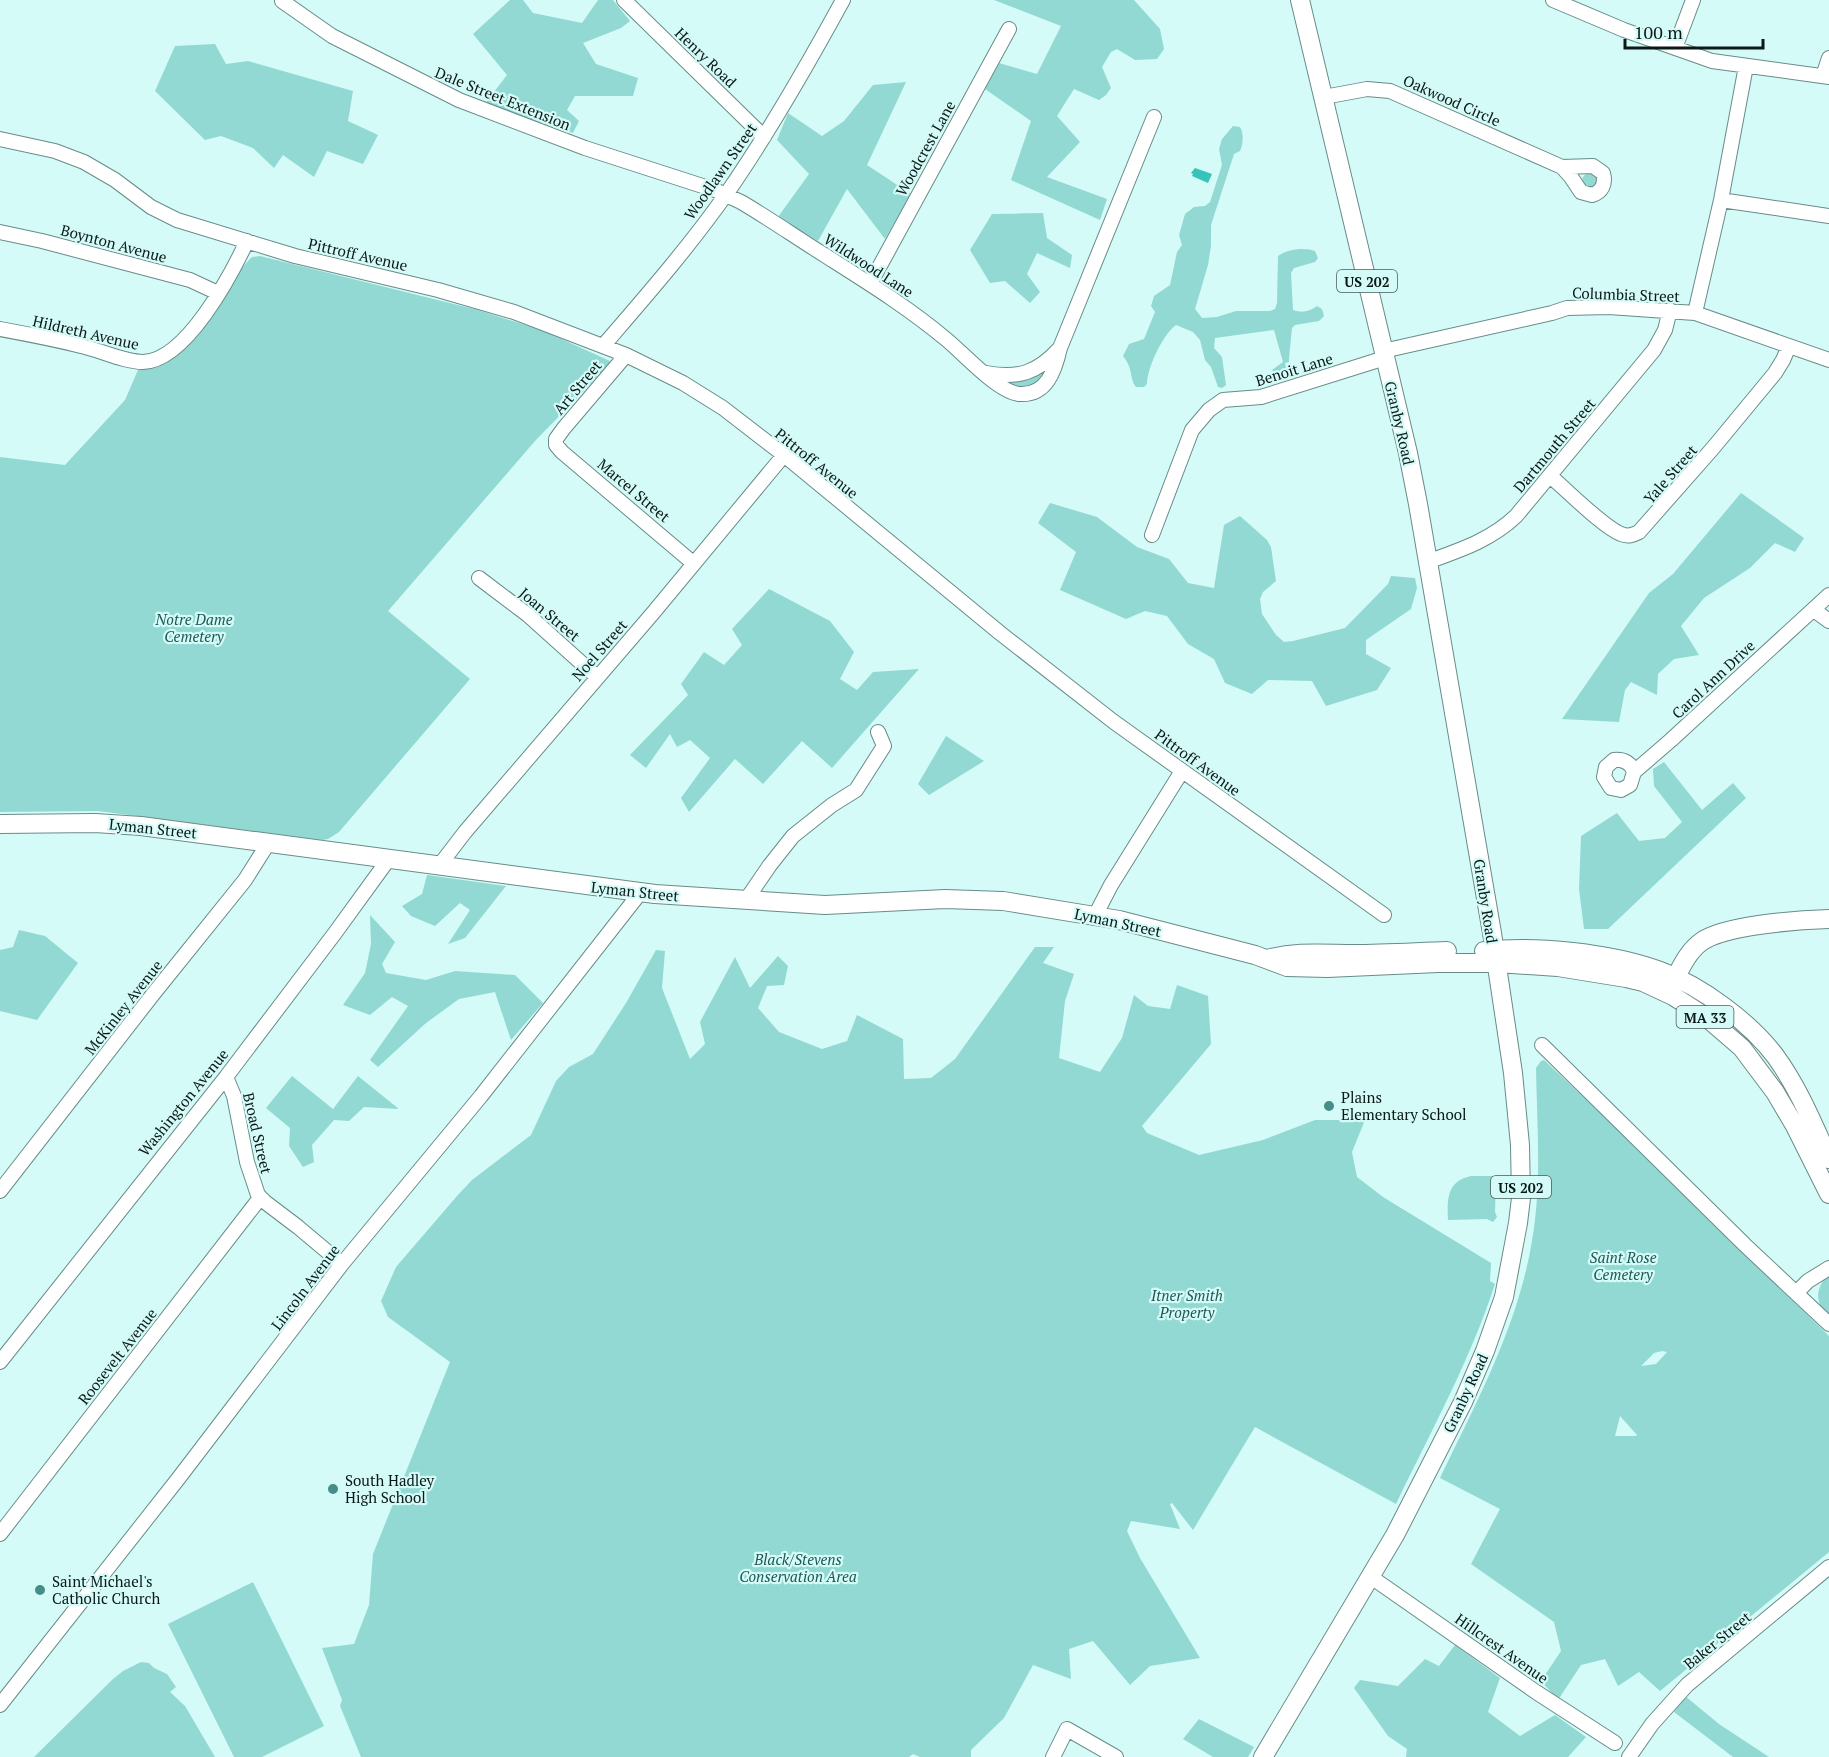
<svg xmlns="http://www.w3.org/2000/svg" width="1829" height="1757" font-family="'PT Serif',serif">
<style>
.green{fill:#92d9d3;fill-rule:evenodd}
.water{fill:#35c3ba}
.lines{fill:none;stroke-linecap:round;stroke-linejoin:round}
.minor-casing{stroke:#688c88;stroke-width:16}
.major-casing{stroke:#688c88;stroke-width:20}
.minor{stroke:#fff;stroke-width:14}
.major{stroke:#fff;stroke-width:18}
.poi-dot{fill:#468d87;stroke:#d4fbf7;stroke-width:2}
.labels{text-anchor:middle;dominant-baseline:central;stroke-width:4.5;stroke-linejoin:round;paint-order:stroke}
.shield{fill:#d4fbf7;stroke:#475c5a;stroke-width:1.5}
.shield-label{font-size:14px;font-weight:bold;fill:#0a1817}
.street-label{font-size:15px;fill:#0a1817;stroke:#d4fbf7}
.park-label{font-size:15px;font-style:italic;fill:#205855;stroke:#d4fbf7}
.poi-label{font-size:15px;fill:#0a1817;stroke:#d4fbf7;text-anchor:start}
</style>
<rect width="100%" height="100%" fill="#d4fbf7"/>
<path class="green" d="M510,0H523L533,13L582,23L598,0H613L630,21L621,28L583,43L596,64L638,78L633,96H575L567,110L579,121L573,133L484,105L507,75L473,34Z
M994,0H1134L1160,29L1164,49L1157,59L1135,60L1117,49L1111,52L1102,67L1111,88L1106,95L1099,100L1074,89L1057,116L1080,142L1047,177L1107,199L1100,220L1011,180L1031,121L985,89L999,63L1037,74L1061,26Z
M215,44L226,64L248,61L353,91L348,121L378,135L363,164L327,151L314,177L283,155L274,168L253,148L221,136L205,140L155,91L175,46Z
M906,82L867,165L911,194L885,239L847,189L818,241L778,217L809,174L777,140L788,113L822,136L844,121L873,85Z
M1233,126L1240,127C1244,133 1243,145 1240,151L1234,154L1211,225V246L1208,265L1195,309L1202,318L1217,317L1236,311H1270L1275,309L1277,303L1278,256C1287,249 1305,247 1315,251L1318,258L1315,262L1294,268L1291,273L1293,310C1302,313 1309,312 1317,306L1322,309L1324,316L1319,321L1295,325L1292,328L1289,358V362L1285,363L1287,373L1285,376L1275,373L1272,370L1283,362L1274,330L1215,338L1214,348L1222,357L1226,385L1222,388L1218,387L1211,367L1205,360L1200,340L1193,332L1176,325C1163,334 1147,368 1147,384L1144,387H1136C1129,378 1134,370 1123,356L1129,344L1144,339L1155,312L1151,306L1154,296L1170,285L1177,252L1182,245L1179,235L1185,214L1194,207L1205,206L1210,202L1222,165L1219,149L1222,139Z
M1582 181a8 8 0 1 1 16 0a8 8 0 1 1-16 0Z
M1043,213L1047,238L1072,255L1070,268L1037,253L1027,274L1040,292L1030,303L1005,281L990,283L970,250L992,214Z
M260,256L478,310L544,331L610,361L609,365L535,441L388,611L470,679L339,832L328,839L322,840L98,811L0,812V457L65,465L125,400L138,370L161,364L186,347L211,317L241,268L252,257Z
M1048,367L1040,384L1019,390L1001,380Z
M1741,493L1804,538L1795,552L1775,543L1750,568L1704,598L1681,626L1699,655L1674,659L1658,674L1657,695L1631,682L1625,690L1619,722L1562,719L1649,593L1673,574Z
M1050,503L1097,517L1137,547L1169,559L1188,583L1214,588L1224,525L1240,516L1267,540L1271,547L1276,581L1263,592L1260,599L1262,614L1276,635L1284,642L1293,641L1345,628L1388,584L1391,576L1415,578L1417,588L1411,609L1366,640V654L1391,668L1377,690L1326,706L1312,681L1268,680L1252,694L1225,683L1214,659L1188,644L1167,616L1145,611L1126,619L1060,590L1076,552L1038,523Z
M769,589L830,621L854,652L840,679L857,690L873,672L919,669L832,768L802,741L763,784L735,759L689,812L681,798L710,758L690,740L677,747L670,734L646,768L630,755L688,695L681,684L704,652L724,665L742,645L732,629Z
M946,736L984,761L929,795L918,784Z
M1664,762L1702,810L1733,783L1746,798L1608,929H1584L1579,889L1581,836L1617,813L1639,841L1665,838L1682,822L1654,786L1653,769Z
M427,875L506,886L465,938L448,944L470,910L460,903L435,926L411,916L402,906L422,894Z
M370,915L395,942L382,964L386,973L426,980L455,971L515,975L543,1003L511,1040L495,992L459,999L426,1023L378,1067L370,1060L408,1006L392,997L370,1015L343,1005L365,973L371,944Z
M19,930L45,936L78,963L37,1020L0,1011V950L13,947Z
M1035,947H1054L1043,963L1074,974L1065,1001L1059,1058L1100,1072L1122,1038L1134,995L1148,1006L1170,1009L1177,985L1208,996L1211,1044L1142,1126L1147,1133L1199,1155L1263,1140L1315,1120H1365L1352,1152L1357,1177L1383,1197L1491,1263L1490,1281L1495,1284C1470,1361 1431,1431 1396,1504L1255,1427L1193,1530L1172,1503L1170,1504L1180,1529L1131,1521L1127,1531L1140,1558L1200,1658L1150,1666L1130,1685L1093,1641L1069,1649L1071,1679L1033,1665L1004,1718L971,1750V1757H920L913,1754L909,1757H361L340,1706L342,1700L322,1648L354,1644L369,1605L373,1554L450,1362L388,1317L381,1301L396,1267L457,1196L472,1180L531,1135L556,1081L569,1067L593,1054L626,1003L656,950L665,951L662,988L690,1059L705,1044L700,1022L735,957L750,988L778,956L788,966L784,985L767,986L758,1008L779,1032L822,1049L847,1041L857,1015L903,1039L904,1079L931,1078L955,1059Z
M1544,1060L1637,1147L1829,1336V1552L1660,1691L1639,1672L1618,1686L1605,1659L1581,1665L1558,1700L1541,1681L1561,1651L1554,1622L1471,1564L1500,1509L1440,1478C1477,1401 1518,1326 1532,1241C1542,1184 1537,1126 1536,1068L1541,1061ZM1662,1351L1667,1352L1656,1364L1641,1366L1654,1353ZM1620,1416L1637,1435L1636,1436H1615Z
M292,1076L333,1109L358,1076L399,1109L364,1107L349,1121L334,1120L312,1145L314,1162L303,1167L289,1146L290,1128L266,1108Z
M1471,1176H1496L1495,1212L1497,1217L1493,1222L1487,1219L1448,1220C1447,1199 1447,1181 1471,1176Z
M1829,1274V1316C1814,1303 1815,1288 1829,1274Z
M253,1582L324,1726L262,1757H234L168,1624Z
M1455,1645L1500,1678L1488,1712L1520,1736L1555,1715L1586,1737L1568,1757H1406L1407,1749L1388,1736L1354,1688L1360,1680L1398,1686L1425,1659L1439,1666Z
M141,1662L149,1663L154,1668L167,1674L176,1687L170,1692L185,1706L215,1757H34L113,1679L123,1671Z
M1685,1696L1719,1724L1769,1757H1733L1674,1712Z
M1199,1719L1254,1747L1248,1757H1213L1183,1739Z"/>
<path class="water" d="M1195,168L1212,174L1208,183L1192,176L1193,174L1191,173Z"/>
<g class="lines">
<g class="minor-casing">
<path id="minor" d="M624,0L764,137
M1553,0L1624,30L1712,61L1829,77
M282,1L332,36L459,100L585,148L715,190L741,202C770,219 797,238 826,256C867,282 909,308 947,340C964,354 998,392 1019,394C1047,396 1055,370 1060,348L1154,117
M1675,48L1693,0
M1823,76L1829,58
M1324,97L1367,89L1390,91L1562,167
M0,139L55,151L84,162L115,180L151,207L177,220L295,256L438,290L514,312L626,355L683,383L723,408L784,455L1000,633L1114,722L1384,915
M1593,166L1603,173C1606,184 1602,192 1592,195L1581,192L1571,177L1562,167Z
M1721,200L1829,216
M0,232L42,241L190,280L218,293
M870,284L1009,29
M1695,313L1721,200L1746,66
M0,329C27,334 54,339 81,346C100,350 124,362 143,362C186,361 231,275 247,241
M603,346C646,296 689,247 727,193C770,131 807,66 843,0
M1383,351L1552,313L1567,308L1609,307L1695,313L1829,360
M626,355L564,428L556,439V445L562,452L693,563
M986,373C1018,379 1037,373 1059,349
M1550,476C1567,490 1603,527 1621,534C1628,537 1633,535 1639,532L1713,448L1775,373L1783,360L1789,346
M1152,535L1192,430L1209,410L1223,400L1261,397L1385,358
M1427,562C1460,550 1491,540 1516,516L1654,350L1665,330L1670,310
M479,578L528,615L597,677
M1814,610L1829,621
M1634,772C1631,763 1624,759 1614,760L1606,767L1604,777L1611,788L1621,790L1630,785L1634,772L1671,740L1829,595
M439,866L465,832L653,613L784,455
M746,900L770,865L793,836L832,805L856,790L884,746L878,732
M1096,914L1111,885L1182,771
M1542,1045L1745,1245L1829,1324
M226,1077L234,1096L247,1162L258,1195L265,1202L298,1227L342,1264
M0,1191L154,993L245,880L269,842
M1796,1293L1808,1281L1829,1268
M0,1362L226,1077L335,933L388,860
M0,1534L260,1198
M1371,1577L1536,1692L1615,1743
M0,1705L178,1479L342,1264L481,1096L640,893
M1053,1757L1067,1729L1116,1757
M1629,1757L1652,1724L1687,1685L1829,1567"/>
</g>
<g class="major-casing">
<path id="major" d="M0,824L95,823L141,826L655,894L825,905L945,899L1003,901L1119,920L1255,955L1287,967L1327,968L1438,963H1497L1558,967L1626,978L1643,982L1673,996L1706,1017L1742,1048L1775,1092L1795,1126L1829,1194
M1484,951C1535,945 1611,953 1660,971C1701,986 1750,1022 1776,1057C1799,1089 1813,1124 1829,1159
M1267,959C1296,951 1324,954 1354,954C1385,954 1416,952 1447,951
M1670,988C1679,972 1686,953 1701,942C1724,925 1799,920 1829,919
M1263,1757L1395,1535L1463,1402L1485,1351L1504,1297L1518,1223L1521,1198L1520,1145L1513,1073L1492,933L1418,504L1408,453L1300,0"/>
</g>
<use href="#minor" class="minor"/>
<use href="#major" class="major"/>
</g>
<g class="poi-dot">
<circle cx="1329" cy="1106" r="6"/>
<circle cx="333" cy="1489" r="6"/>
<circle cx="40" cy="1590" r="6"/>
</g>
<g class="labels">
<g class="shield">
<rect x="1337" y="270" width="60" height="22" rx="4.5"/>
<rect x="1676.5" y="1006" width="57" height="22" rx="4.5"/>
<rect x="1491" y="1176" width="60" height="22" rx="4.5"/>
</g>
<g class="shield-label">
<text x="1367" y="281">US 202</text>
<text x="1705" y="1017">MA 33</text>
<text x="1521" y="1187">US 202</text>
</g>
<g class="street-label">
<text transform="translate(706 57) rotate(44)">Henry Road</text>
<text transform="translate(503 98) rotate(22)">Dale Street Extension</text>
<text transform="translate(1452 100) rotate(24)">Oakwood Circle</text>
<text transform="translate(925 148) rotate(-61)">Woodcrest Lane</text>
<text transform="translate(720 171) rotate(-55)">Woodlawn Street</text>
<text transform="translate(114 243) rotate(15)">Boynton Avenue</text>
<text transform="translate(358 254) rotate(13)">Pittroff Avenue</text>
<text transform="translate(869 265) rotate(33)">Wildwood Lane</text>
<text transform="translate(1626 294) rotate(2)">Columbia Street</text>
<text transform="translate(86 332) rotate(13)">Hildreth Avenue</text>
<text transform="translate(1294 369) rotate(-17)">Benoit Lane</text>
<text transform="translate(577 387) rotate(-50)">Art Street</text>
<text transform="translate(1400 423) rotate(77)">Granby Road</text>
<text transform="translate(1554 445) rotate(-50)">Dartmouth Street</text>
<text transform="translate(817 463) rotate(39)">Pittroff Avenue</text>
<text transform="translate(1670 474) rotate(-49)">Yale Street</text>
<text transform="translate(634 490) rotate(40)">Marcel Street</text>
<text transform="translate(550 614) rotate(40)">Joan Street</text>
<text transform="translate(599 650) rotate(-49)">Noel Street</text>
<text transform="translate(1713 679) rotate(-43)">Carol Ann Drive</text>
<text transform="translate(1198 762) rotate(36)">Pittroff Avenue</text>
<text transform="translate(153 828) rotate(6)">Lyman Street</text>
<text transform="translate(635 891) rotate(6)">Lyman Street</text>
<text transform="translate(1486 901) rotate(81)">Granby Road</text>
<text transform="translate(1118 922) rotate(12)">Lyman Street</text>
<text transform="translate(123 1007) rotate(-52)">McKinley Avenue</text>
<text transform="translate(183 1102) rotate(-51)">Washington Avenue</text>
<text transform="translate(258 1133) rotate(77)">Broad Street</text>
<text transform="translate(305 1287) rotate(-53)">Lincoln Avenue</text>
<text transform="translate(117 1356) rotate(-52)">Roosevelt Avenue</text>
<text transform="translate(1465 1393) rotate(-65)">Granby Road</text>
<text transform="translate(1717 1640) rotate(-39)">Baker Street</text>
<text transform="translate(1502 1648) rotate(35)">Hillcrest Avenue</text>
</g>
<g class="park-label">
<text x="194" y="619">Notre Dame<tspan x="194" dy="17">Cemetery</tspan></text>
<text x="1623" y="1257">Saint Rose<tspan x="1623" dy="17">Cemetery</tspan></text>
<text x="1187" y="1295">Itner Smith<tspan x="1187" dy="17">Property</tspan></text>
<text x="798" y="1559">Black/Stevens<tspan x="798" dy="17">Conservation Area</tspan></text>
</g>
<g class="poi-label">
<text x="1341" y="1097">Plains<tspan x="1341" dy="17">Elementary School</tspan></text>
<text x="345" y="1480">South Hadley<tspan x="345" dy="17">High School</tspan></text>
<text x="52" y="1581">Saint Michael's<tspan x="52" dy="17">Catholic Church</tspan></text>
</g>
</g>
<path d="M1625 39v9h138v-9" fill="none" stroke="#0a1817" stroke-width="3"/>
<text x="1634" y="39" font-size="18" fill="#0a1817" stroke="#d4fbf7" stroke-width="4.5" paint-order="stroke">100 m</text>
</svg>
